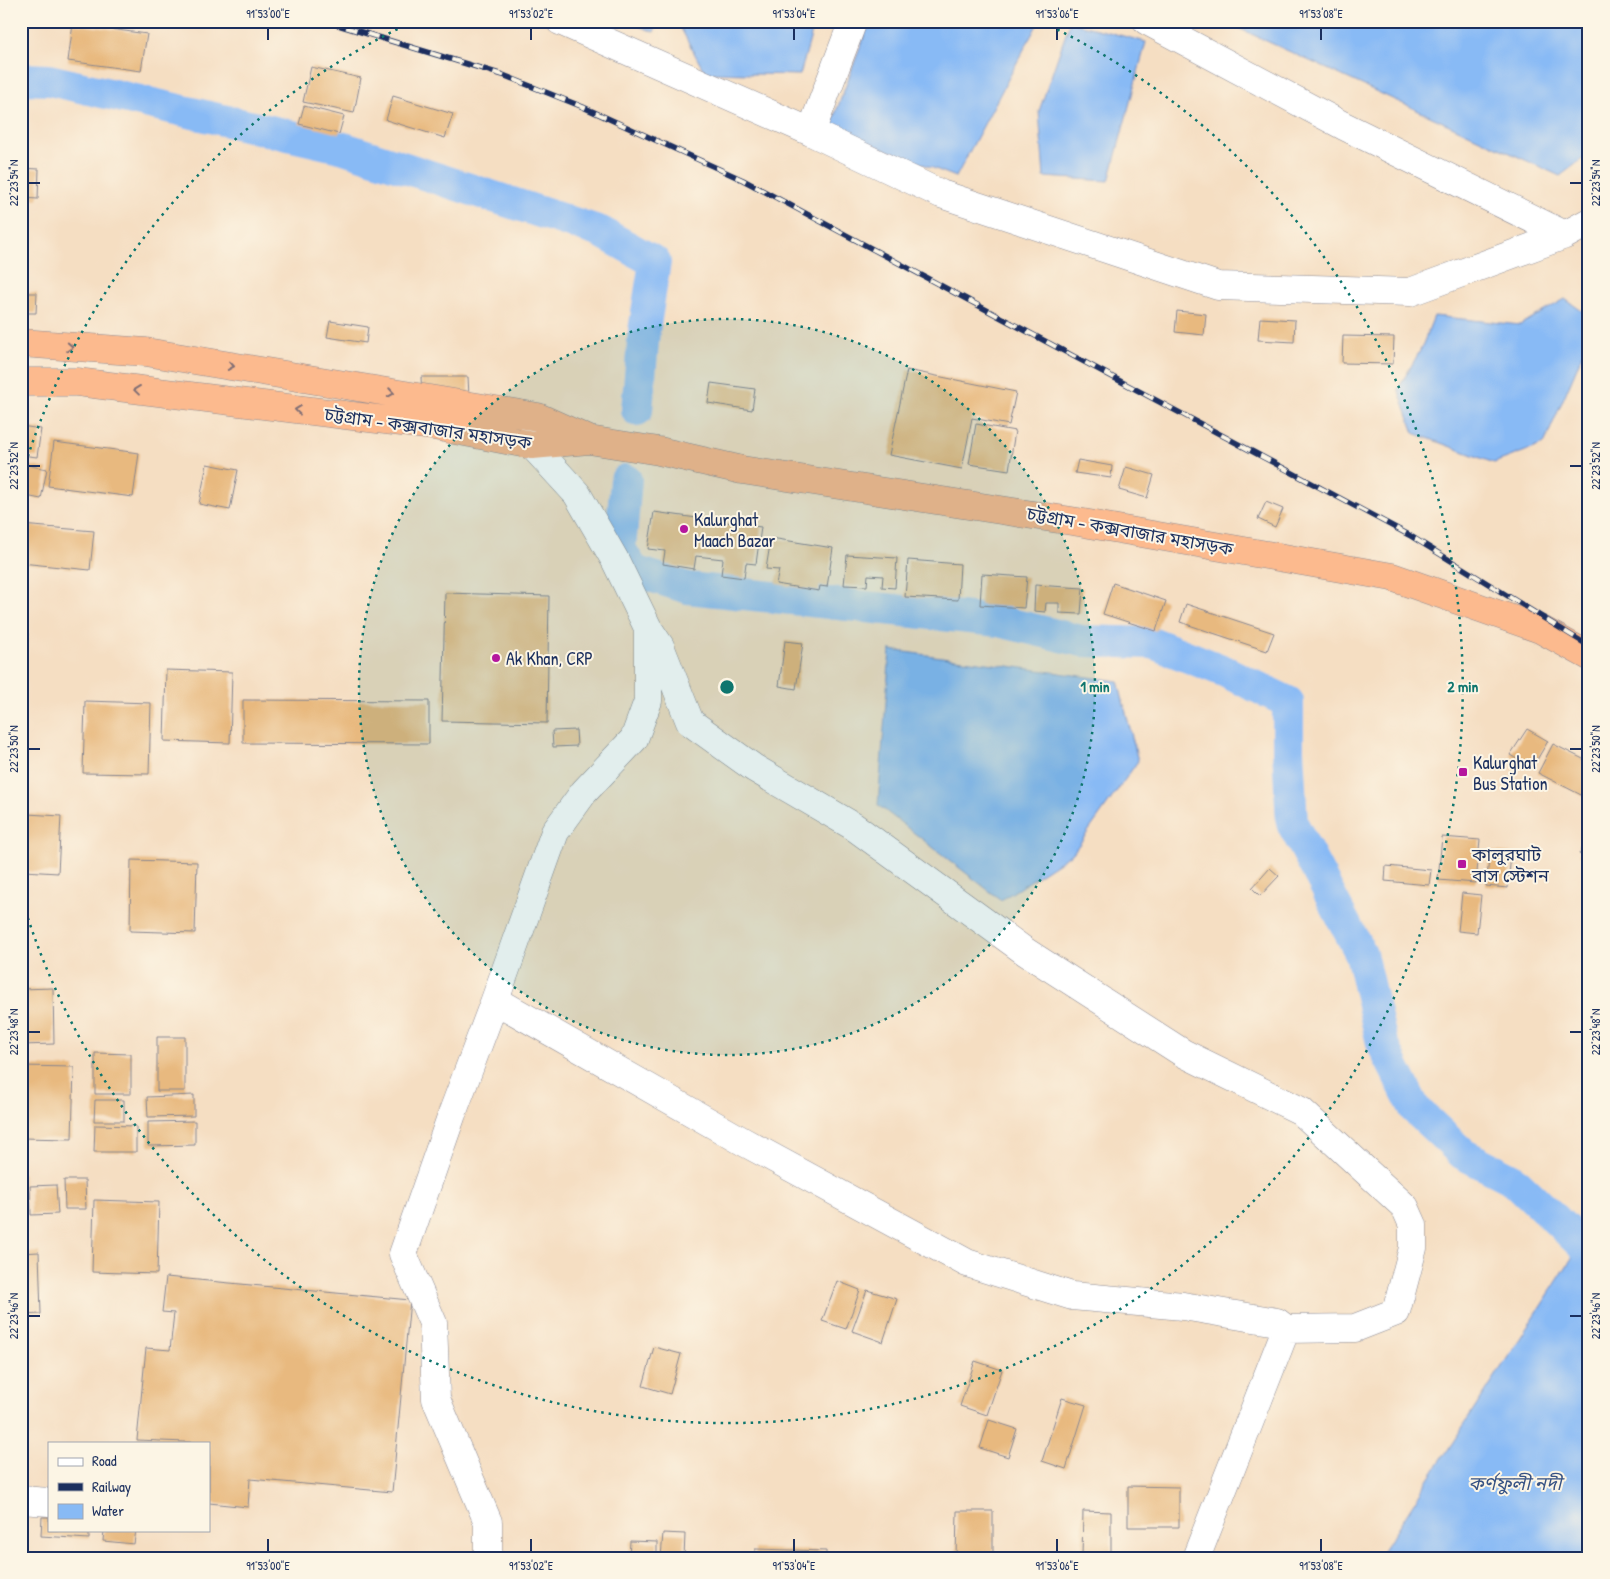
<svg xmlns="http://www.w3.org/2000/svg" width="1610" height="1579" font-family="'Patrick Hand','Noto Sans Bengali',sans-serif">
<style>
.water{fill:#88baf5;stroke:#5274aa}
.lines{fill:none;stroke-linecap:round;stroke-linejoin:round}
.canal{stroke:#88baf5;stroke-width:32}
.building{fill:#e8b97f}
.street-casing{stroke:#888690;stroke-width:29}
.highway-casing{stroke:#888690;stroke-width:29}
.street{stroke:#fff;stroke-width:28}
.highway{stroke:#fcba8e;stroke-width:28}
.rail-casing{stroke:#1b2f5e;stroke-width:5.5}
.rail{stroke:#fcf5e5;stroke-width:4;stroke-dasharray:11;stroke-linecap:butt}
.oneway{stroke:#806e74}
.ticks{fill:none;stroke:#1b2f5e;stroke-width:2}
.ring{fill:none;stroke:#0f766e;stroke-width:2.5;stroke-dasharray:2.5 5}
.poi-dot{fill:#b5179e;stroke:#fcf5e5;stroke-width:2}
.labels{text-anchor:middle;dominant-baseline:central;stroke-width:4;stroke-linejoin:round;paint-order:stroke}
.street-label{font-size:18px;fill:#1b2f5e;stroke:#fcf5e5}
.poi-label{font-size:18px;fill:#1b2f5e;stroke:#fcf5e5;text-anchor:start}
.water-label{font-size:19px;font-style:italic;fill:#365284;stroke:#fcf5e5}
.centre{fill:#0f766e;stroke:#fcf5e5;stroke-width:2.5}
.ring-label{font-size:15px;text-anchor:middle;font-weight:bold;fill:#0f766e;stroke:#fcf5e5;stroke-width:4;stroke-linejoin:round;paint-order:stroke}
.neatline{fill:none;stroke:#1b2f5e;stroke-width:2}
.ticks-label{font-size:12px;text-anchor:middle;fill:#1b2f5e}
</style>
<rect width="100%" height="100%" fill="#fcf5e5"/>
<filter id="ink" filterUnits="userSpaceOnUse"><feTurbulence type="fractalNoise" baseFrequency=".02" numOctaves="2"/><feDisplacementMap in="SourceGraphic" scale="10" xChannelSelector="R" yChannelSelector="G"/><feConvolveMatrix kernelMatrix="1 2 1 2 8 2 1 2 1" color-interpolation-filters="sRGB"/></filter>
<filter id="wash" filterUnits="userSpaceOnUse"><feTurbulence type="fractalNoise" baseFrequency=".0096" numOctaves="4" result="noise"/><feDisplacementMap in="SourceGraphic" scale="20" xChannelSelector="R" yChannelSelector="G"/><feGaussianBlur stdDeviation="1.12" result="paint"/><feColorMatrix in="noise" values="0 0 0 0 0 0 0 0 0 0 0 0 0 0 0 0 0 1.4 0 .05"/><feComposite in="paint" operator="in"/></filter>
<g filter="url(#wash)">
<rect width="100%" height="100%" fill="#f5dec2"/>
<path class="water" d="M626,21H658L654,32Z
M677,21H815L800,75L705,73Z
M870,21H1039L956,177L830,128Z
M1223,21H1589V154L1560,176Z
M1070,22L1146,42L1109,181L1044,177L1039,111Z
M1565,299L1589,316V339L1544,444L1494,463L1414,433L1398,389L1421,349L1434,316L1520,325Z
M890,650L1118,681L1138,761L1073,853L1001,900L878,805Z
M1589,1229V1558H1378L1581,1244Z"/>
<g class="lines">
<path class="canal" d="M21,79L49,80L344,148L601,232L655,262L644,331L637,410
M626,480L620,549L634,571L688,588L998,621L1082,641L1153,643L1224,671L1288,702V750L1292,823L1361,954L1382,1043L1415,1109L1463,1154L1514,1180L1581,1244"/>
</g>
<g id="blocks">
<path class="building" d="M73,24L147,34L141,71L68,61Z
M311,67L361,78L354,113L303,102Z
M393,96L453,114L445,138L386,120Z
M304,106L344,116L339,134L299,124Z
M21,168L39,169L38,199L21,198Z
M21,206H27L25,273H21Z
M21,293H37L36,313H21Z
M1177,311L1206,314L1204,335L1175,332Z
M1260,318L1295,320L1294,342L1258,340Z
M330,321L368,327L366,343L327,337Z
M1343,336L1394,337L1393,364L1342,363Z
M907,370L1016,392L1009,425L972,418L962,469L889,455Z
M421,377H468L469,396L422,397Z
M711,383L755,389L752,410L708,403Z
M976,424L1015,431L1009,470L969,464Z
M21,426L41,429L37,457L21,455Z
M54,442L139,453L133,497L48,486Z
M1078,460L1112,466L1111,478L1075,473Z
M21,464L47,469L41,499L21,495Z
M207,464L238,470L230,510L199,504Z
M1126,467L1154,475L1147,498L1119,490Z
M1266,502L1283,509L1275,527L1258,519Z
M654,512L761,527L756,564L746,563L744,578L721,575L723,559L696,556L694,569L663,564L665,551L648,549Z
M21,525L94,531L90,570L21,563Z
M771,538L833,548L827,587L820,586L819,591L776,584L779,570L766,569Z
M847,555L897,558L895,588L882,587L883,576L868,575L867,586L844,585Z
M908,560L960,564L958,600L905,597Z
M982,574L1027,577L1024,608L980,605Z
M1113,583L1166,601L1156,631L1103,614Z
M1035,585L1083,588L1081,614L1059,613V603H1046L1045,612L1034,611Z
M445,593L549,596L547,723L442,721Z
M1186,604L1274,633L1267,651L1180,622Z
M21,634H28L26,654H21Z
M785,641L803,643L796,689L779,686Z
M166,670L232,672L230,743L164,741Z
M243,700L429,701V744L243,743Z
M85,701L151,703L149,774L83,773Z
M1527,729L1548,741L1532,768L1510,755Z
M576,730L577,746L553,747L552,731Z
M1553,744L1589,762V799L1538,773Z
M27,814L61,816L58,873L24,871Z
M1589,835V859L1579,854Z
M1442,837L1480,840L1476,883L1438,880Z
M1490,851L1511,853L1508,888L1486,886Z
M131,860L197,862L195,933L130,931Z
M1386,866L1431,870L1429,885L1385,881Z
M1270,868L1279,876L1260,896L1252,888Z
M1589,876V887L1584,885Z
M1462,893L1481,895L1477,933L1458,931Z
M53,988L54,1044L21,1045V989Z
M157,1037H185V1091H157Z
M95,1053L131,1054V1094H95Z
M21,1066L74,1067L72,1139L21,1138Z
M194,1095V1116L148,1117L147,1097Z
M95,1100H124V1121H94Z
M195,1121V1145L148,1146V1122Z
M95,1125L136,1126V1152H94Z
M21,1174H23L24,1199H21Z
M64,1180H85L86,1209H65Z
M56,1185L58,1214L31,1215L30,1186Z
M94,1200L159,1202L157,1274L92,1272Z
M39,1252L41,1314L21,1315V1253Z
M166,1277L410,1300L392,1492L250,1479L248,1507L209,1503V1443L137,1440L146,1348L170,1350L174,1313L162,1312Z
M837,1281L860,1290L846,1329L822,1321Z
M867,1290L897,1299L883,1342L852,1331Z
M654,1347L681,1354L670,1394L643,1386Z
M975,1361L1002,1370L987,1415L960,1406Z
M1062,1398L1086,1405L1066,1469L1042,1461Z
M989,1420L1017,1429L1008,1457L980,1448Z
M1128,1486L1179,1487V1527H1128Z
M957,1511H993V1558H956Z
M1083,1511L1111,1512V1558H1082Z
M42,1517H49V1530H89V1539L41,1536Z
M104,1530H136L134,1544L103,1541Z
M663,1533L685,1534L684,1558H661Z
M630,1541L657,1542V1558H629Z
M755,1549L826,1551V1558H755Z"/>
</g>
</g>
<g filter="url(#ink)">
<use href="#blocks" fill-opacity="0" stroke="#888690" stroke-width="1"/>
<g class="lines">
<g class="street-casing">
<path id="street" d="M560,21L811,132L853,21
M1147,21L1344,126L1565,235L1589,222
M811,132L941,194L1218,286L1410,292L1565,235
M536,424L532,445L577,494L615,560L648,628L660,646L690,722L754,768L853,826L1026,952L1183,1053L1301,1111L1405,1207L1413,1225V1248L1396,1312L1355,1328L1286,1329
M495,1000L744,1142L967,1263L1072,1296L1183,1306L1277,1322L1286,1329L1196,1558
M21,1500L49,1502
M488,1558V1522L436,1399L433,1323L403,1254L452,1114L495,1000L555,832L584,792L634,739L648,701V632"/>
</g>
<g class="highway-casing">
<path id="highway" d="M21,343L146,352L538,417L587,439
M21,382H77L434,426L532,445L589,440L659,451L742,470L1078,522L1392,577L1540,629L1589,656"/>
</g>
<use href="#street" class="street"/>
<use href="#highway" class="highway"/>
<g class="rail-casing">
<path id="rail" d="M325,21L503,75L583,107L743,180L1409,535L1589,646"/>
</g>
<use href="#rail" class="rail"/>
</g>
<defs><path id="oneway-chevron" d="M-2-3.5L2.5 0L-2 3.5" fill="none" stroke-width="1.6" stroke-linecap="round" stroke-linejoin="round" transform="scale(1.25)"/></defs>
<g class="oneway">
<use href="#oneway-chevron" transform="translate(70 347) rotate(4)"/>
<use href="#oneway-chevron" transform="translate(231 366) rotate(9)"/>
<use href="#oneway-chevron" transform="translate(137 390) rotate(-173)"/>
<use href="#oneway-chevron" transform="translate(391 393) rotate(9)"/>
<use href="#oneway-chevron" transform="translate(298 410) rotate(-173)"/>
</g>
</g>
<path class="ticks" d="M268,28V40M531,28V40M794,28V40M1057,28V40M1321,28V40M28,183H40M1570,183H1582M28,466H40M1570,466H1582M28,749H40M1570,749H1582M28,1032H40M1570,1032H1582M28,1316H40M1570,1316H1582M268,1539V1552M531,1539V1552M794,1539V1552M1057,1539V1552M1321,1539V1552"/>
<circle cx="727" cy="687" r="368" fill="#0f766e" fill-opacity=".12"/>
<g class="ring">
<circle cx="727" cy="687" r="368"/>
<path d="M21 478A736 736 0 0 1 410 23M1044 23A736 736 0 1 1 21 896"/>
</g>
<g class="poi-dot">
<circle cx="684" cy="529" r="5"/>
<circle cx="496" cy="658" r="5"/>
<rect x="1458" y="767" width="10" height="10" rx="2.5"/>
<rect x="1457" y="859" width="10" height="10" rx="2.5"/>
</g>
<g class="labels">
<g class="street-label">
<text transform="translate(428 428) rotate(8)">চট্টগ্রাম - কক্সবাজার মহাসড়ক</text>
<text transform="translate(1130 531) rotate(10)">চট্টগ্রাম - কক্সবাজার মহাসড়ক</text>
</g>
<g class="poi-label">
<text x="694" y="519">Kalurghat<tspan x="694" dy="21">Maach Bazar</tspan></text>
<text x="506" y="658">Ak Khan, CRP</text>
<text x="1473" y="762">Kalurghat<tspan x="1473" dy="21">Bus Station</tspan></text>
<text x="1472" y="854">কালুরঘাট<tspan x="1472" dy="21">বাস স্টেশন</tspan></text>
</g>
<g class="water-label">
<text x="1515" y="1483">কর্ণফুলী নদী</text>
</g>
</g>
<circle cx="727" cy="687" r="8" class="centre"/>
<g class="ring-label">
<text x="1095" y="692">1 min</text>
<text x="1463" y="692">2 min</text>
</g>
<rect width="1610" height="1579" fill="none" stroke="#fcf5e5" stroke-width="55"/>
<rect x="48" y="1442" width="162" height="90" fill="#fcf5e5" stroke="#a2a6af"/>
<rect x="58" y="1458" width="25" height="8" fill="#ffffff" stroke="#a2a6af"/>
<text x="92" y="1466" font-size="15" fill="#1b2f5e">Road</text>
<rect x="58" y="1483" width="25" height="8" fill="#1b2f5e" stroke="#a2a6af"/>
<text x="92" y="1492" font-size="15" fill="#1b2f5e">Railway</text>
<rect x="58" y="1504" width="25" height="15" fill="#88baf5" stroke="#a2a6af"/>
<text x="92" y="1516" font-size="15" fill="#1b2f5e">Water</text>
<rect x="28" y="28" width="1554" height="1524" class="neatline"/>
<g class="ticks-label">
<text x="268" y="18">91°53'00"E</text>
<text x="531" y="18">91°53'02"E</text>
<text x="794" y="18">91°53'04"E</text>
<text x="1057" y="18">91°53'06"E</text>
<text x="1321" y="18">91°53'08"E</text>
<text transform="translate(14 183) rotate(-90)" y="4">22°23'54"N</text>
<text transform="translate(1596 183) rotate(-90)" y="4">22°23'54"N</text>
<text transform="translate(14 466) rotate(-90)" y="4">22°23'52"N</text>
<text transform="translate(1596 466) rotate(-90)" y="4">22°23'52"N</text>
<text transform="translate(14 749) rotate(-90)" y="4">22°23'50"N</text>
<text transform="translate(1596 749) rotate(-90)" y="4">22°23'50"N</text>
<text transform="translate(14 1032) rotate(-90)" y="4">22°23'48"N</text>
<text transform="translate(1596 1032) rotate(-90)" y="4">22°23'48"N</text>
<text transform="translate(14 1316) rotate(-90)" y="4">22°23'46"N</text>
<text transform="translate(1596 1316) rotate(-90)" y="4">22°23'46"N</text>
<text x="268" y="1570">91°53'00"E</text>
<text x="531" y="1570">91°53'02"E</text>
<text x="794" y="1570">91°53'04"E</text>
<text x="1057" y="1570">91°53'06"E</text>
<text x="1321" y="1570">91°53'08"E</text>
</g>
</svg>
